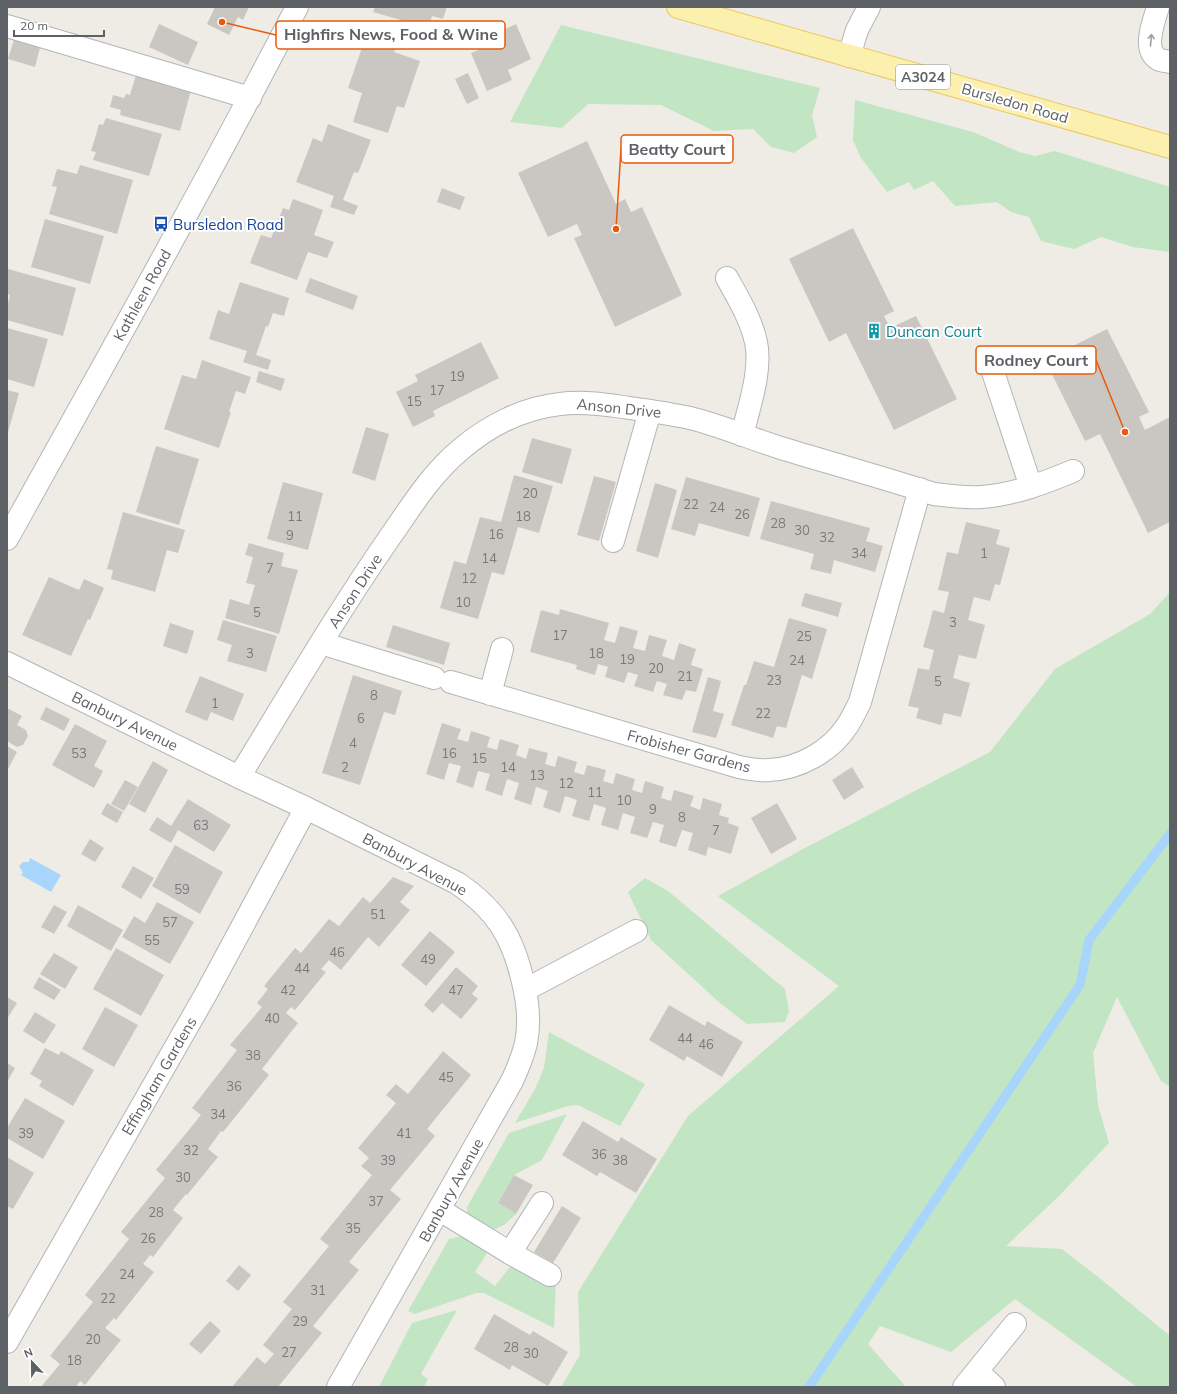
<svg xmlns="http://www.w3.org/2000/svg" width="1177" height="1394" font-family="Mulish,sans-serif">
<style>
.green{fill:#c2e5c3}
.water{fill:#a8d5fb}
.lines{fill:none;stroke-linecap:round;stroke-linejoin:round}
.stream{stroke:#a8d5fb;stroke-width:9}
.building{fill:#cac7c2}
.minor-casing{stroke:#b2b5b9;stroke-width:24}
.major-casing{stroke:#ebc861;stroke-width:24}
.minor{stroke:#fff;stroke-width:22}
.major{stroke:#fbf0ad;stroke-width:22}
.oneway{stroke:#9ea0a3}
.labels{text-anchor:middle;dominant-baseline:central;stroke-width:4;stroke-linejoin:round;paint-order:stroke}
.number-label{font-size:13px;fill:#787a7c}
.shield{fill:#fff;stroke:#8e9093;stroke-width:1}
.shield-label{font-size:14px;font-weight:bold;fill:#5d6065}
.street-label{font-size:15px;fill:#5d6065;stroke:#fff}
.transit-label{font-size:15px;fill:#164399;stroke:#fff;text-anchor:start}
.culture-label{font-size:15px;fill:#0d838f;stroke:#fff;text-anchor:start}
.leader{fill:none;stroke:#e8590c;stroke-width:1.5}
.callout-dot{fill:#e8590c;stroke:#fff;stroke-width:1.5}
.callout{fill:#fff;stroke:#e8590c;stroke-width:1.5}
.callout-label{font-size:16px;text-anchor:middle;font-weight:bold;fill:#5d6065}
</style>
<rect width="100%" height="100%" fill="#eeece5"/>
<path class="green" d="M561,25L820,88L812,115L817,137L794,153L771,147L753,129L714,131L661,105L588,104L562,128L510,122Z
M855,100L973,132L1019,152L1035,156L1055,151L1170,187V252L1133,247L1101,237L1074,249L1041,241L1029,217L1011,212L997,202L955,206L933,181L914,190L909,182L887,192L861,158L853,140Z
M1170,592V1087L1161,1081L1117,997L1093,1053L1098,1105L1109,1143L1058,1197L1006,1246L1062,1249L1102,1280L1170,1336V1387H1137L1015,1299L951,1352L880,1326L868,1344L906,1387H561L580,1355L578,1292L688,1116L839,986L718,896L803,849L990,752L1055,669L1150,614Z
M645,878L668,891L785,989L789,1011L785,1022L747,1024L720,1003L651,940L628,892Z
M549,1032L645,1084L620,1126L578,1105L568,1106L515,1123L535,1089L544,1068Z
M567,1114L542,1160L514,1175L498,1203L516,1214L504,1225L493,1230L477,1221L467,1213V1207L509,1133Z
M463,1236L487,1253L475,1272L495,1286L511,1266C531,1278 533,1280 556,1279L554,1328L484,1293H476L415,1314L408,1311L449,1239Z
M457,1310L421,1374L428,1379L424,1387H379L412,1323Z"/>
<path class="water" d="M30,858L61,875L51,892L21,875L23,873L19,866L23,862H29Z"/>
<g class="lines">
<path class="stream" d="M809,1387L1080,985L1089,940L1170,834"/>
</g>
<path class="building" d="M215,7H249L243,20L238,17L229,35L207,24Z
M375,7H447L443,19L432,16L428,28L373,12Z
M159,24L198,42L188,65L149,47Z
M516,24L531,59L508,70L512,80L487,91L471,53L491,45L488,37Z
M367,33L397,43L394,52L420,61L404,108L397,106L388,133L353,122L362,93L348,88Z
M15,36L41,44L35,67L8,59Z
M468,73L479,98L467,104L455,79Z
M136,75L191,90L180,131L120,115L121,110L110,107L113,95L124,98L126,94L130,95Z
M106,118L162,134L149,176L93,160L96,152L91,151L95,138L99,124L103,125Z
M328,124L371,140L358,173L354,172L343,200L358,206L354,215L330,207L334,196L296,182L313,138L322,142Z
M587,141L616,204L625,199L631,212L642,207L682,295L615,327L574,238L582,235L577,224L548,237L518,173Z
M80,165L133,180L117,234L49,214L57,187L52,186L57,169L77,174Z
M442,188L465,197L460,210L437,202Z
M293,199L323,210L314,235L334,242L327,258L308,252L297,280L250,263L261,235L271,238L283,208L289,210Z
M45,219L104,236L90,284L31,267Z
M853,228L894,311L884,316L890,328L916,316L957,399L894,430L846,333L829,342L789,259Z
M8,269L76,288L63,336L7,320V308L10,295L7,294V274Z
M310,278L358,296L353,310L305,292Z
M240,282L289,298L284,316L273,313L268,327L266,326L256,355L271,360L268,370L243,362L247,351L209,339L218,310L229,314Z
M7,328L48,339L34,387L7,379Z
M1107,329L1149,412L1139,417L1145,430L1170,417V522L1148,533L1100,434L1085,441L1045,360Z
M481,342L499,378L433,411L435,416L413,427L396,392L418,381L415,375Z
M202,360L251,377L245,394L236,391L229,412H231L219,448L164,429L182,375L196,379Z
M259,371L285,379L281,391L256,382Z
M7,390L19,393L7,436Z
M366,427L389,434L375,481L352,473Z
M532,438L572,449L562,484L522,472Z
M156,446L199,459L179,525L136,512Z
M514,475L553,486L539,533L518,527L504,575L492,572L478,619L440,608L454,561L466,564L480,517L501,522Z
M594,476L616,482L599,541L577,535Z
M686,477L760,498L749,537L699,523L695,536L671,529Z
M283,482L323,493L308,550L267,539Z
M655,483L677,490L658,558L636,551Z
M771,501L870,528L866,541L883,546L875,572L834,560L831,574L810,569L814,554L760,539Z
M123,512L185,530L178,553L167,550L155,592L111,579L113,570L107,569Z
M966,522L1000,530L996,544L1010,548L1000,585L995,584L990,601L974,597L968,620L985,625L976,659L959,655L953,678L970,683L961,717L944,713L941,725L916,718L919,708L908,706L918,668L929,670L934,650L923,647L928,629L933,610L944,613L949,592L938,590L947,552L958,554Z
M249,543L284,553L281,566L298,570L279,634L225,618L230,599L249,605L255,585L246,583L253,557L245,555Z
M49,577L79,590L84,579L104,588L90,620L88,619L71,656L22,635Z
M805,593L842,603L838,617L801,606Z
M560,609L609,623L604,640L615,643L620,626L638,631L633,648L645,651L649,635L667,640L662,656L674,660L679,643L696,649L691,665L703,669L696,692L686,690L682,700L663,695L667,684L657,681L653,692L634,686L638,675L628,672L624,683L605,677L608,667L598,664L595,675L576,669L577,665L530,652L541,610L559,615Z
M789,618L827,629L812,679L802,675L786,728L777,726L773,738L731,725L744,685H746L754,661L774,667Z
M223,620L277,636L266,672L227,661L232,645L217,640Z
M170,623L194,631L187,654L163,646Z
M393,625L450,643L444,665L386,647Z
M353,675L402,691L395,715L384,712L360,785L322,773Z
M200,676L244,694L233,721L211,712L207,721L185,712Z
M708,677L721,681L713,711L724,714L716,738L692,732Z
M46,707L70,719L64,731L40,719Z
M7,708L22,716L17,725L26,730L28,736L23,745L17,747L7,741Z
M442,723L461,729L457,739L468,742L471,731L490,737L487,747L497,750L500,739L519,745L516,755L526,759L529,748L548,753L545,764L555,767L558,756L577,762L574,772L584,775L587,765L606,770L603,781L613,784L616,773L635,779L632,790L642,793L645,781L664,787L661,798L671,801L674,790L694,796L690,806L700,810L703,798L722,804L719,815L729,818L728,823L739,827L731,854L708,847L706,856L688,850L693,833L682,830L676,847L659,842L664,825L653,822L647,838L630,833L635,817L623,813L618,830L601,825L606,808L594,804L589,821L572,816L577,800L565,796L560,813L543,807L548,791L536,787L531,805L514,799L519,783L507,779L502,796L485,790L490,774L478,771L473,788L456,782L461,766L449,763L444,780L426,774Z
M75,724L107,741L94,766L103,771L94,788L52,765Z
M7,746L17,752L7,771Z
M153,761L168,770L145,813L129,804Z
M852,767L864,787L844,800L832,780Z
M125,780L138,787L124,811L111,804Z
M188,799L231,825L214,852L178,830L171,843L149,830L157,817L171,826Z
M107,803L123,812L117,823L101,814Z
M777,803L797,839L771,854L751,818Z
M90,839L104,848L95,862L81,854Z
M175,845L223,872L200,914L152,886Z
M133,866L154,878L141,899L121,887Z
M393,877L414,886L400,902L410,910L379,947L368,937L341,970L329,960L321,969L326,972L295,1010L291,1007L286,1013L298,1023L262,1069L269,1075L223,1132L221,1131L208,1149L218,1157L187,1195L186,1194L173,1210L183,1218L153,1257L150,1255L143,1264L154,1272L116,1320L114,1318L105,1328L121,1340L85,1385L80,1381L76,1387H41L60,1364L50,1356L93,1302L85,1295L129,1239L121,1232L165,1178L156,1170L201,1115L192,1108L237,1050L230,1045L262,1007L257,1003L268,989L264,986L295,948L301,953L329,919L339,926L363,897L370,903Z
M157,902L194,922L170,964L122,937L134,916L145,923Z
M54,905L67,912L54,934L41,927Z
M78,905L123,930L111,951L67,926Z
M430,931L455,952L426,986L401,965Z
M116,948L164,975L141,1016L93,989Z
M54,953L78,967L65,989L40,974Z
M456,967L478,986L472,994L478,999L461,1019L442,1003L433,1013L424,1005Z
M39,977L61,990L54,1000L33,988Z
M7,997L17,1003L7,1019Z
M669,1005L705,1026L707,1021L743,1042L722,1077L687,1056L684,1061L649,1040Z
M105,1007L138,1025L114,1067L82,1049Z
M35,1012L56,1025L44,1044L23,1031Z
M45,1048L59,1055L61,1051L94,1070L73,1106L39,1086L42,1081L30,1074Z
M443,1051L471,1075L427,1129L435,1136L390,1190L401,1199L349,1262L359,1270L313,1326L322,1333L278,1387H232L257,1357L265,1364L274,1354L263,1345L292,1309L283,1302L329,1246L320,1239L372,1175L361,1166L369,1158L358,1148L396,1103L386,1095L396,1084L408,1094Z
M7,1063L15,1068L7,1082Z
M25,1098L65,1121L43,1159L7,1138V1128Z
M583,1121L618,1142L621,1137L657,1159L636,1193L600,1172L597,1176L562,1155Z
M7,1157L34,1173L13,1209L7,1206Z
M514,1175L533,1185L516,1214L498,1203Z
M562,1206L581,1218L553,1263L534,1252Z
M239,1265L251,1275L238,1291L226,1281Z
M494,1314L530,1335L533,1331L568,1352L548,1386L512,1365L510,1370L474,1349Z
M210,1321L221,1331L201,1354L189,1344Z"/>
<g class="lines">
<g class="minor-casing">
<path id="minor" d="M1158,7C1154,21 1142,49 1158,59C1161,61 1166,61 1170,62
M7,26L250,98
M849,56L857,30L869,7
M727,278C738,298 751,319 756,342C762,370 749,407 742,435
M992,369L1031,487
M7,539C105,363 204,186 297,7
M613,541L650,411
M321,643L434,678
M7,663L239,777L306,808L457,883C496,909 513,937 523,982C528,1002 530,1023 526,1043C523,1056 518,1068 512,1081L338,1387
M451,682L739,767C749,769 759,771 769,770C799,769 831,751 847,726C852,719 856,710 860,702L920,489
M490,694L502,649
M239,777C288,697 336,615 390,537C411,507 431,474 460,450C488,426 523,408 560,404C581,401 603,404 623,407C645,410 668,413 690,418C722,426 752,439 784,449C834,464 884,478 934,494C950,496 965,498 981,497C1013,495 1044,483 1073,471
M525,990L636,931
M440,1210L510,1253L542,1203
M510,1253L550,1275
M7,1342L207,992L306,808
M977,1371L994,1387
M964,1387L1015,1324"/>
</g>
<g class="major-casing">
<path id="major" d="M678,7L1170,147"/>
</g>
<use href="#minor" class="minor"/>
<use href="#major" class="major"/>
</g>
<defs><path id="oneway-shaft" d="M-6 0H5M1.5-3L5.5 0L1.5 3" fill="none" stroke-width="1.6" stroke-linecap="round" stroke-linejoin="round"/></defs>
<use class="oneway" href="#oneway-shaft" transform="translate(1151 40) rotate(-85)"/>
<defs>
<g id="bus-bare" transform="scale(1.2)"><path d="M-5-6H5V4H4V6H2V4H-2V6H-4V4H-5ZM-3.5-4V0h7V-4ZM-3.5 1.2v1.5H-2V1.2ZM2 1.2v1.5H3.5V1.2Z" fill="#1a4fb4" stroke="#fff" stroke-width="2.5" paint-order="stroke"/></g>
<g id="building-bare" transform="scale(1.2)"><path d="M-4-6H4V6H1V3H-1V6H-4ZM-2.5-4.3h1.7v1.8h-1.7ZM.8-4.3h1.7v1.8H.8ZM-2.5-1h1.7V.8h-1.7ZM.8-1h1.7V.8H.8Z" fill="#0f9aa8" stroke="#fff" stroke-width="2.5" paint-order="stroke"/></g>
</defs>
<g fill-rule="evenodd">
<use href="#bus-bare" x="161" y="224"/>
<use href="#building-bare" x="874" y="331"/>
</g>
<g class="labels">
<g class="number-label">
<text x="457" y="376">19</text>
<text x="437" y="390">17</text>
<text x="414" y="401">15</text>
<text x="530" y="493">20</text>
<text x="691" y="504">22</text>
<text x="717" y="507">24</text>
<text x="742" y="514">26</text>
<text x="295" y="516">11</text>
<text x="523" y="516">18</text>
<text x="778" y="523">28</text>
<text x="802" y="530">30</text>
<text x="496" y="534">16</text>
<text x="290" y="535">9</text>
<text x="827" y="537">32</text>
<text x="859" y="553">34</text>
<text x="984" y="553">1</text>
<text x="489" y="558">14</text>
<text x="270" y="568">7</text>
<text x="469" y="578">12</text>
<text x="463" y="602">10</text>
<text x="257" y="612">5</text>
<text x="953" y="622">3</text>
<text x="560" y="635">17</text>
<text x="804" y="636">25</text>
<text x="250" y="653">3</text>
<text x="596" y="653">18</text>
<text x="627" y="659">19</text>
<text x="797" y="660">24</text>
<text x="656" y="668">20</text>
<text x="685" y="676">21</text>
<text x="774" y="680">23</text>
<text x="938" y="681">5</text>
<text x="374" y="695">8</text>
<text x="215" y="703">1</text>
<text x="763" y="713">22</text>
<text x="361" y="718">6</text>
<text x="353" y="743">4</text>
<text x="79" y="753">53</text>
<text x="449" y="753">16</text>
<text x="479" y="758">15</text>
<text x="345" y="767">2</text>
<text x="508" y="767">14</text>
<text x="537" y="775">13</text>
<text x="566" y="783">12</text>
<text x="595" y="792">11</text>
<text x="624" y="800">10</text>
<text x="653" y="809">9</text>
<text x="682" y="817">8</text>
<text x="201" y="825">63</text>
<text x="716" y="830">7</text>
<text x="182" y="889">59</text>
<text x="378" y="914">51</text>
<text x="170" y="922">57</text>
<text x="152" y="940">55</text>
<text x="337" y="952">46</text>
<text x="428" y="959">49</text>
<text x="302" y="968">44</text>
<text x="288" y="990">42</text>
<text x="456" y="990">47</text>
<text x="272" y="1018">40</text>
<text x="685" y="1038">44</text>
<text x="706" y="1044">46</text>
<text x="253" y="1055">38</text>
<text x="446" y="1077">45</text>
<text x="234" y="1086">36</text>
<text x="218" y="1114">34</text>
<text x="26" y="1133">39</text>
<text x="404" y="1133">41</text>
<text x="191" y="1150">32</text>
<text x="599" y="1154">36</text>
<text x="388" y="1160">39</text>
<text x="620" y="1160">38</text>
<text x="183" y="1177">30</text>
<text x="376" y="1201">37</text>
<text x="156" y="1212">28</text>
<text x="353" y="1228">35</text>
<text x="148" y="1238">26</text>
<text x="127" y="1274">24</text>
<text x="318" y="1290">31</text>
<text x="108" y="1298">22</text>
<text x="300" y="1321">29</text>
<text x="93" y="1339">20</text>
<text x="511" y="1347">28</text>
<text x="289" y="1352">27</text>
<text x="531" y="1353">30</text>
<text x="74" y="1360">18</text>
</g>
<rect class="shield" x="896" y="65" width="54" height="24" rx="3"/>
<g class="shield-label">
<text x="923" y="77">A3024</text>
</g>
<g class="street-label">
<text transform="translate(1015 103) rotate(16)">Bursledon Road</text>
<text transform="translate(142 295) rotate(-61)">Kathleen Road</text>
<text transform="translate(619 408) rotate(6)">Anson Drive</text>
<text transform="translate(355 591) rotate(-57)">Anson Drive</text>
<text transform="translate(125 721) rotate(26)">Banbury Avenue</text>
<text transform="translate(689 751) rotate(15)">Frobisher Gardens</text>
<text transform="translate(415 864) rotate(28)">Banbury Avenue</text>
<text transform="translate(159 1076) rotate(-60)">Effingham Gardens</text>
<text transform="translate(451 1190) rotate(-61)">Banbury Avenue</text>
</g>
<g class="transit-label">
<text x="173" y="224">Bursledon Road</text>
</g>
<g class="culture-label">
<text x="886" y="331">Duncan Court</text>
</g>
</g>
<path class="leader" d="M222 22L276 35M616 229L621 149M1125 432L1096 360"/>
<g class="callout-dot">
<circle cx="222" cy="22" r="4"/>
<circle cx="616" cy="229" r="4"/>
<circle cx="1125" cy="432" r="4"/>
</g>
<g class="callout">
<rect x="276" y="21" width="229" height="28" rx="4"/>
<rect x="621" y="135" width="112" height="28" rx="4"/>
<rect x="976" y="346" width="120" height="28" rx="4"/>
</g>
<g class="callout-label">
<text x="391" y="40">Highfirs News, Food &amp; Wine</text>
<text x="677" y="155">Beatty Court</text>
<text x="1036" y="366">Rodney Court</text>
</g>
<rect width="1177" height="1394" fill="none" stroke="#5d6065" stroke-width="16"/>
<g transform="translate(32 1362) rotate(338)" stroke="#ffffff" stroke-width="3" paint-order="stroke">
<path d="M0-3L7 15L0 10L-7 15Z" fill="#5d6065"/>
<text y="-6" font-size="11" font-weight="bold" text-anchor="middle" fill="#5d6065">N</text>
</g>
<path d="M14 30v6h90v-6" fill="none" stroke="#5d6065" stroke-width="2"/>
<text x="20" y="30" font-size="12" fill="#5d6065" stroke="#ffffff" stroke-width="3" paint-order="stroke">20 m</text>
</svg>
